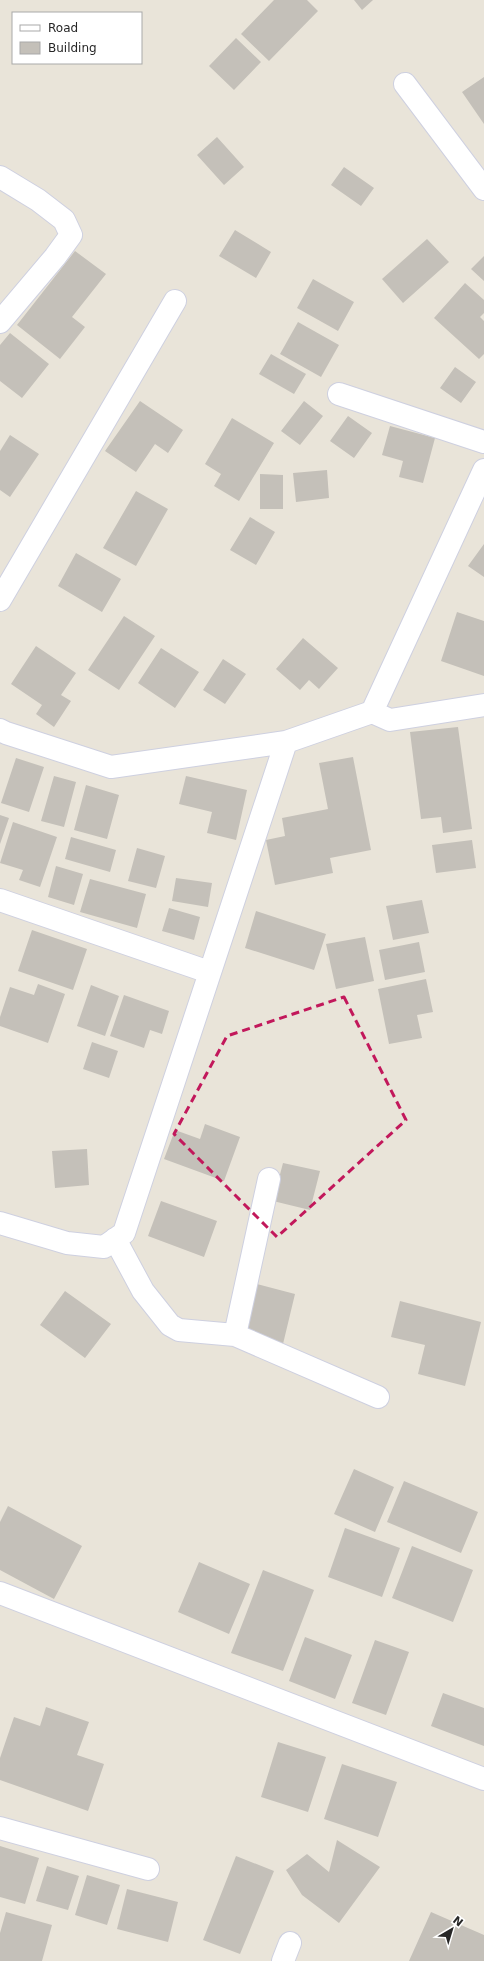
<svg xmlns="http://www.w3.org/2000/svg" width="484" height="1961" font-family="'DejaVu Sans',sans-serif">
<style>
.building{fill:#c4c0b9}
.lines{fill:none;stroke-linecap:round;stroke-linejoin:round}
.minor-casing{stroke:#ced0e0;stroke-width:24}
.minor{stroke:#fff;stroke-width:22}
.marked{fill:none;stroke:#c2185b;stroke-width:3;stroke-dasharray:8 5;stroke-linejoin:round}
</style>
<rect width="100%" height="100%" fill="#e9e4d9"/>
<path class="building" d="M274,0H307L318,11L269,61L241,34Z
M354,0H373L362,10Z
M236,38L261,62L234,90L209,66Z
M484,77V124L462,92Z
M217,137L244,167L224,185L197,155Z
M344,167L374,188L361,206L331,185Z
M235,230L271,252L256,278L219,256Z
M427,239L449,262L403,303L382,279Z
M75,251L106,274L72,317L85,327L60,359L17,325Z
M484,256V281L471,269Z
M313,279L354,302L338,331L297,308Z
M465,283L484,300V313L480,317L484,321V354L479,359L434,318Z
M298,322L339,345L321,377L280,354Z
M10,333L49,364L22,398L0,381V345Z
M271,354L306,374L294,394L259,374Z
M455,367L476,382L461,403L440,388Z
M140,401L183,430L168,453L155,444L136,472L105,451Z
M304,401L323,416L300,445L281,431Z
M348,416L372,433L354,458L330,441Z
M232,418L274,443L239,501L214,486L221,474L205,464Z
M390,426L435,438L423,483L399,477L403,461L382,455Z
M10,435L39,454L10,497L0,490V451Z
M327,470L329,498L296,502L293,473Z
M260,474L283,475V509H260Z
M136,491L168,509L136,566L103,548Z
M250,517L275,532L256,565L230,550Z
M484,544V577L468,566Z
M76,553L121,579L102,612L58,586Z
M457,612L484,621V676L441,661Z
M124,616L155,636L119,690L88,670Z
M303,638L338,668L319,689L309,680L300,690L276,669Z
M36,646L76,673L61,695L71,701L54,727L36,714L42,705L11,684Z
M161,648L199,672L175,708L138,683Z
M223,659L246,674L225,704L203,690Z
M458,727L472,829L443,833L441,817L421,819L410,732Z
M353,757L371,850L330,858L333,873L275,885L266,840L285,836L282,818L328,809L319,763Z
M16,758L44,767L29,812L1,803Z
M54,776L76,782L64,827L41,821Z
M186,776L247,790L236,840L207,833L212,812L179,804Z
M86,785L119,795L107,839L74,830Z
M0,815L9,818L0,844Z
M13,822L57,837L40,887L19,880L23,870L0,863Z
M71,837L116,850L110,872L65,859Z
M472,840L476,868L436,873L432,845Z
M137,848L165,856L156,888L128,881Z
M56,866L83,874L74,905L48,897Z
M176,878L212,883L208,907L172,901Z
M90,879L146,894L137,928L80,912Z
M422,900L429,933L393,940L386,906Z
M169,908L200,917L194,940L162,931Z
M256,911L326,934L314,970L245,948Z
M32,930L87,949L73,990L18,971Z
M365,937L374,981L336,989L326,944Z
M419,942L425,972L385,980L379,950Z
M426,979L433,1012L417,1015L422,1038L389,1044L378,989Z
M38,984L65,994L48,1043L0,1026V1017L10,987L34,995Z
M91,985L119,996L105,1036L77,1026Z
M124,995L169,1011L162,1034L150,1030L144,1048L110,1036Z
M92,1042L118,1051L109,1078L83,1069Z
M205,1124L240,1137L224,1181L164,1159L175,1130L200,1139Z
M87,1149L89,1185L55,1188L52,1151Z
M283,1163L320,1171L310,1210L273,1201Z
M161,1201L217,1221L204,1257L148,1236Z
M249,1282L295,1294L283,1344L236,1332Z
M65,1291L111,1324L85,1358L40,1325Z
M400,1301L481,1322L465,1386L418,1374L425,1345L391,1337Z
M354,1469L394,1487L375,1532L334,1514Z
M404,1481L478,1512L461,1553L387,1522Z
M8,1506L82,1546L54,1599L0,1570V1522Z
M345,1528L400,1548L382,1597L328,1577Z
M412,1546L473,1570L453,1622L392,1598Z
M199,1562L250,1584L229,1634L178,1612Z
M263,1570L314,1590L283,1671L231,1653Z
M305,1637L352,1655L335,1699L289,1681Z
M375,1640L409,1652L386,1715L352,1703Z
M443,1693L484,1708V1746L431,1726Z
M46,1707L89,1722L77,1755L104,1764L88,1811L0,1780V1758L14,1717L40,1726Z
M278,1742L326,1757L308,1812L261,1797Z
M342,1764L397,1782L378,1837L324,1819Z
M337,1840L380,1867L339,1923L302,1895L286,1870L307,1854L329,1872Z
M0,1846L39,1858L25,1904L0,1897Z
M236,1856L274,1871L240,1954L203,1940Z
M47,1866L79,1876L68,1910L36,1901Z
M87,1875L120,1885L107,1925L75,1915Z
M127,1889L178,1902L168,1942L117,1929Z
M6,1912L52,1925L42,1961H0V1933Z
M431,1912L484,1935V1961H409Z"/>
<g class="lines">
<g class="minor-casing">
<path id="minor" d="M405,84L484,189
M0,177L38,200L64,220L71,235L55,257L0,322
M339,394L484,442
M0,600L175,301
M372,712L390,720L484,705
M0,730L6,733L111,767L286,742L372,712L484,470
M0,900L209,972
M0,1223L67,1243L104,1247L124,1233L286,742
M115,1239L143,1291L170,1325L179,1330L235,1335L378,1397
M235,1335L269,1179
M0,1593L484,1779
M0,1828L148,1869
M283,1961L290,1943"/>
</g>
<use href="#minor" class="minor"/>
</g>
<path class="marked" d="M344,997L406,1120L277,1237L174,1134L227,1036Z"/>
<rect x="12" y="12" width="130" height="52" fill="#ffffff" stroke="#a9a9a9"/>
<rect x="20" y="25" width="20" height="6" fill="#ffffff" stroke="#a9a9a9"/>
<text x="48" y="32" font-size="12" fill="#272727">Road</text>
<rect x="20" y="42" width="20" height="12" fill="#c4c0b9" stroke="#a9a9a9"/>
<text x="48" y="52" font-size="12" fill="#272727">Building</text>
<g transform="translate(452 1929) rotate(38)" stroke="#ffffff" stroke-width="3" paint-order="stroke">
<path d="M0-3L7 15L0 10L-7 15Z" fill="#272727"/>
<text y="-6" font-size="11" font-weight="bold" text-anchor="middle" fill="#272727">N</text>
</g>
</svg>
